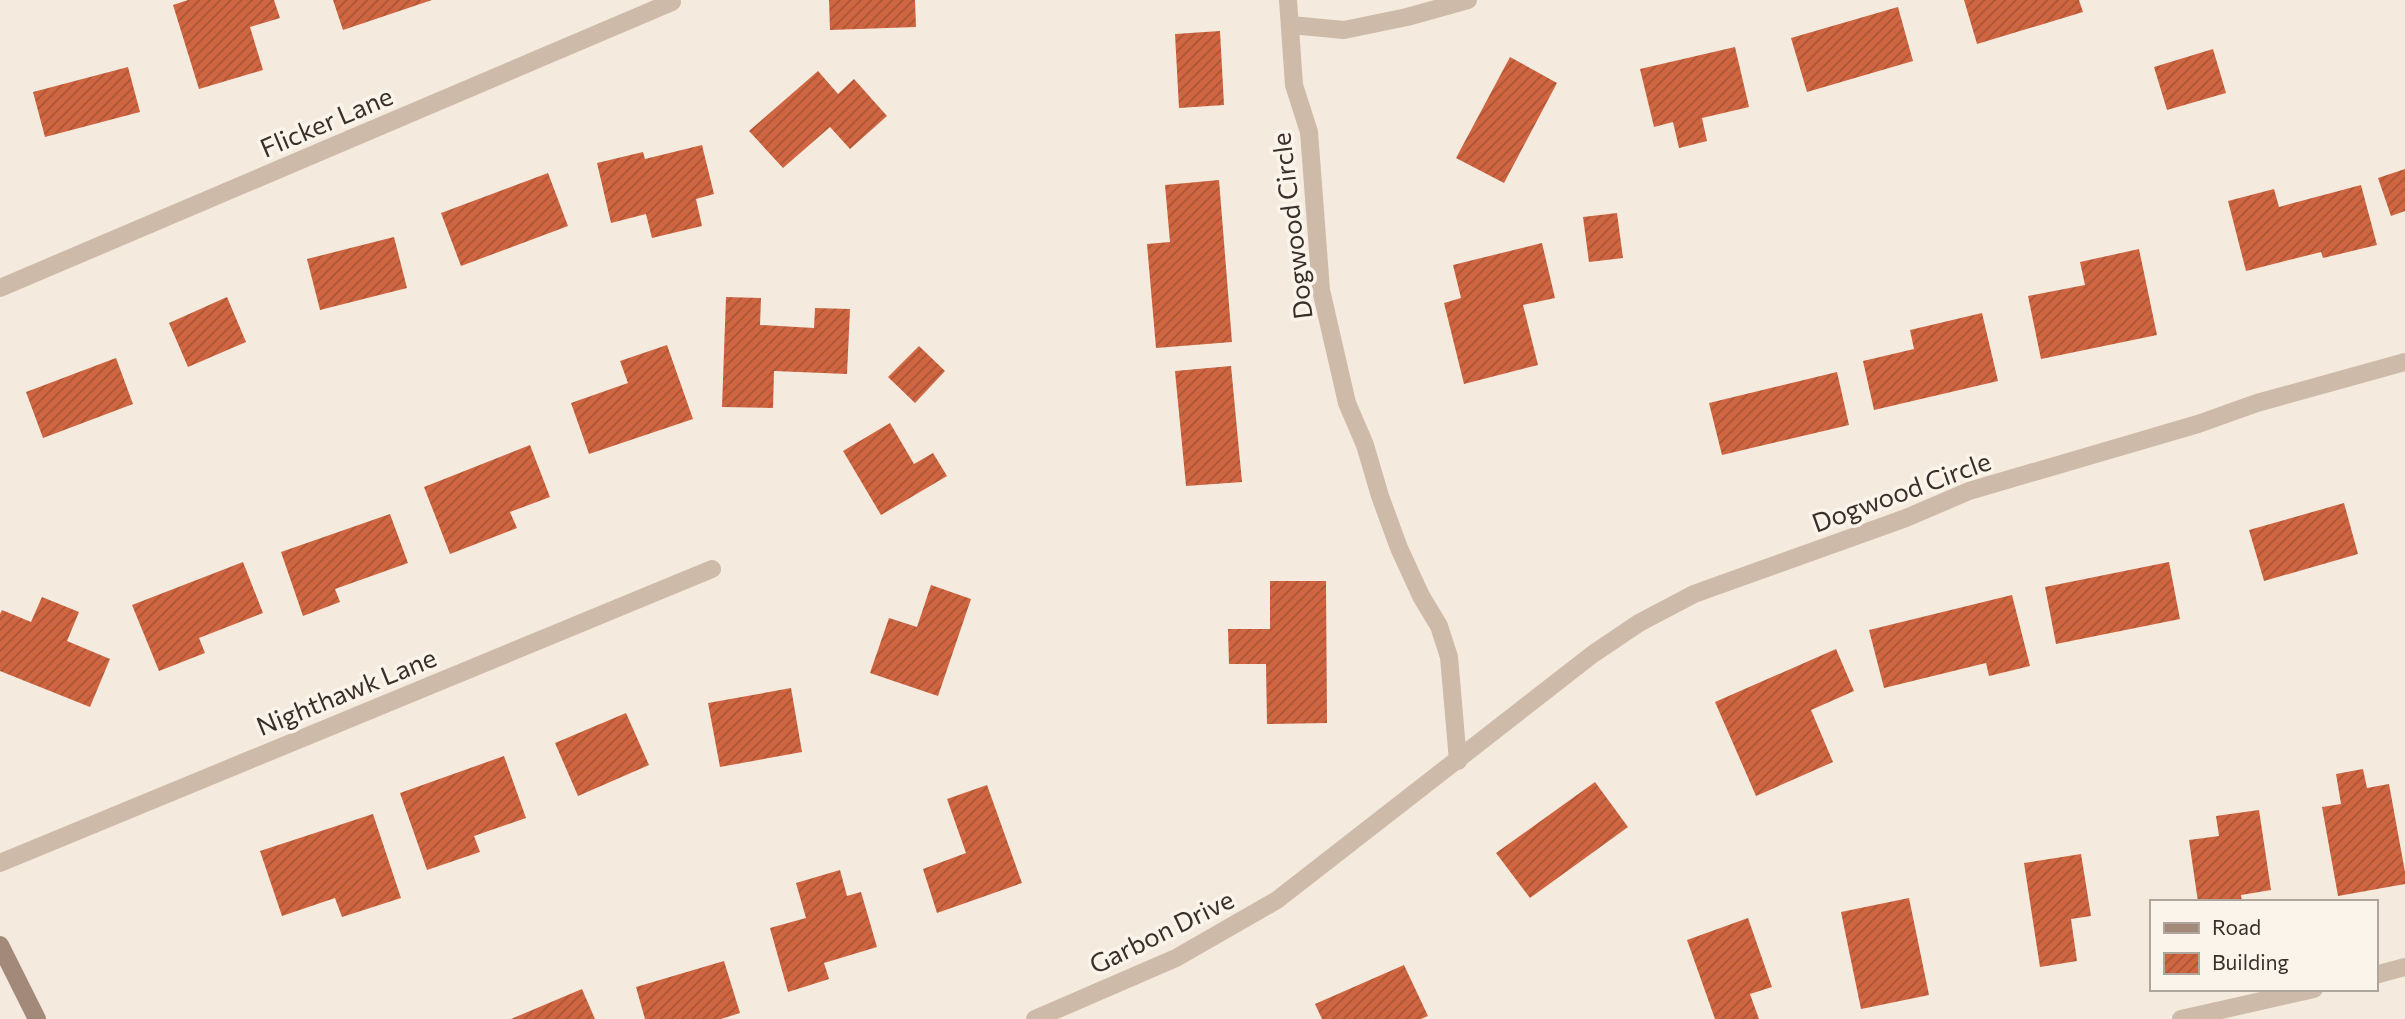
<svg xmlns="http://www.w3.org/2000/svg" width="2405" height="1019" font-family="Commissioner,sans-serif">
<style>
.building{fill:url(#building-hatch)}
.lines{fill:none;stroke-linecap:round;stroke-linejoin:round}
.street{stroke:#cebaa8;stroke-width:18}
.secondary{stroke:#a28979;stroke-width:18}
.labels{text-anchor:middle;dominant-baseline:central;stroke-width:7;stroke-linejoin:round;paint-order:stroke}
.street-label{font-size:26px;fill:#3a2f29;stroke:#fbf4eb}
</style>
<defs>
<pattern id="building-hatch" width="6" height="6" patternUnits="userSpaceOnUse" patternTransform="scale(1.75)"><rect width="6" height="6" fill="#cf6641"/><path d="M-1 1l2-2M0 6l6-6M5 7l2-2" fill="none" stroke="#a95436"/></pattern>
</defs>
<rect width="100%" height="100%" fill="#f4eade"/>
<path class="building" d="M188,0H274L280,18L250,27L263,70L199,89L173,5Z
M333,0H432L343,30Z
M829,0H915L916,27L830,30Z
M1964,0H2079L2083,12L1977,44Z
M1898,7L1913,61L1807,92L1791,38Z
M1220,31L1224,105L1179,108L1175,34Z
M1735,47L1749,107L1702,118L1707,141L1679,148L1673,122L1654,127L1640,69Z
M2213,49L2226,93L2167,110L2154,67Z
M1510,57L1557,83L1504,183L1456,158Z
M128,67L140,112L45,137L33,92Z
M818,71L838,94L854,79L887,116L850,149L830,127L783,168L749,131Z
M702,145L714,194L696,199L702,226L652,238L646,214L611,223L597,163L643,152L645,159Z
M2405,169V211L2391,216L2378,178Z
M548,173L568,226L461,266L441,213Z
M1219,180L1232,342L1156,348L1147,244L1170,242L1165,185Z
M2361,185L2377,245L2323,258L2321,252L2246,271L2228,201L2274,189L2279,207Z
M1617,213L1623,258L1589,262L1583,217Z
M394,237L407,288L320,310L307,259Z
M1542,243L1555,298L1523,305L1538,365L1464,384L1444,303L1461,298L1453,265Z
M2139,249L2157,335L2041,359L2028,296L2085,285L2080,262Z
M227,297L246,342L188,367L169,323Z
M726,297L761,298L760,325L814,328L815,308L850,309L847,374L774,371L773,408L722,407Z
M1982,313L1998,381L1874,410L1863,361L1914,349L1910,330Z
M667,345L693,419L589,454L571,403L628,383L620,361Z
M919,346L945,371L915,403L888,377Z
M116,358L133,404L43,438L26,392Z
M1231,366L1242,482L1186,486L1175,371Z
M1837,372L1849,425L1722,455L1709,403Z
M890,423L914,464L933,453L947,476L881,515L843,451Z
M530,445L550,497L510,512L517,528L450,554L424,487Z
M2344,503L2358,554L2264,581L2249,530Z
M390,514L408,563L335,589L340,602L303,616L281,552Z
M243,562L263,613L199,638L205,653L159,671L132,605Z
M2169,562L2180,619L2056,644L2045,587Z
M1270,581H1326L1327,723L1267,724L1266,664H1229L1228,629H1270Z
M931,585L971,599L938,696L870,673L889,618L917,627Z
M2012,595L2030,666L1989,676L1986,663L1884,688L1869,630Z
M42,597L79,612L67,641L110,659L90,707L0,671V614L2,610L31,622Z
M1836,649L1854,691L1811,710L1833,762L1756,796L1715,702Z
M791,688L802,752L720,767L708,703Z
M626,713L649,765L578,796L555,743Z
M504,756L526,818L474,836L480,852L427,870L400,793Z
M2363,769L2367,788L2389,784L2405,872V884L2338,896L2322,807L2341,804L2336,774Z
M1595,782L1628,827L1530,898L1496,853Z
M987,785L1022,883L937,913L923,869L966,853L947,799Z
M2259,810L2271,890L2241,895L2242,902H2198L2189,840L2219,836L2216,816Z
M373,814L401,898L342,917L335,898L282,916L260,851Z
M2081,854L2091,916L2071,919L2077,961L2040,967L2024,863Z
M840,870L847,896L861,892L877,947L824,963L829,979L788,992L770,928L806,918L796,883Z
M1909,898L1929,995L1861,1009L1841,912Z
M1748,918L1772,987L1750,994L1759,1019H1715L1687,940Z
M724,961L740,1013L721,1019H645L636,987Z
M1404,965L1428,1016L1421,1019H1322L1315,1004Z
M582,989L595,1019H511Z"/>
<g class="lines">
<path class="street" d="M1288,0L1294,85L1309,132L1321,290L1347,403L1365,445L1380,496L1399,548L1421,596L1439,626L1449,657L1458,761
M1291,25L1344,30L1407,17L1468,0
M0,288L672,2
M0,863L712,569
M2375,975L2405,967
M1035,1019L1176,958L1277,900L1593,654L1639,623L1694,594L1906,518L1969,491L2198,424L2257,403L2405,362
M2181,1019L2314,989"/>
<path class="secondary" d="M0,945L37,1019"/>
</g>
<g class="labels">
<g class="street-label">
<text transform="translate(326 121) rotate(-23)">Flicker Lane</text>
<text transform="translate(1291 226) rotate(-97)">Dogwood Circle</text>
<text transform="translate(1901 491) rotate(-20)">Dogwood Circle</text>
<text transform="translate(346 691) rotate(-22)">Nighthawk Lane</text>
<text transform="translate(1161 931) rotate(-26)">Garbon Drive</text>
</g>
</g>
<rect x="2150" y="900" width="228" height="91" fill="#fbf4eb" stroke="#aea59d" stroke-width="2"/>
<rect x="2164" y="923" width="35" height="10" fill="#a28979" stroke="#aea59d" stroke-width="2"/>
<text x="2212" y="935" font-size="21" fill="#3a2f29">Road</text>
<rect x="2164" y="953" width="35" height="21" fill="url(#building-hatch)" stroke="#aea59d" stroke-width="2"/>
<text x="2212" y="970" font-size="21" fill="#3a2f29">Building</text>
</svg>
